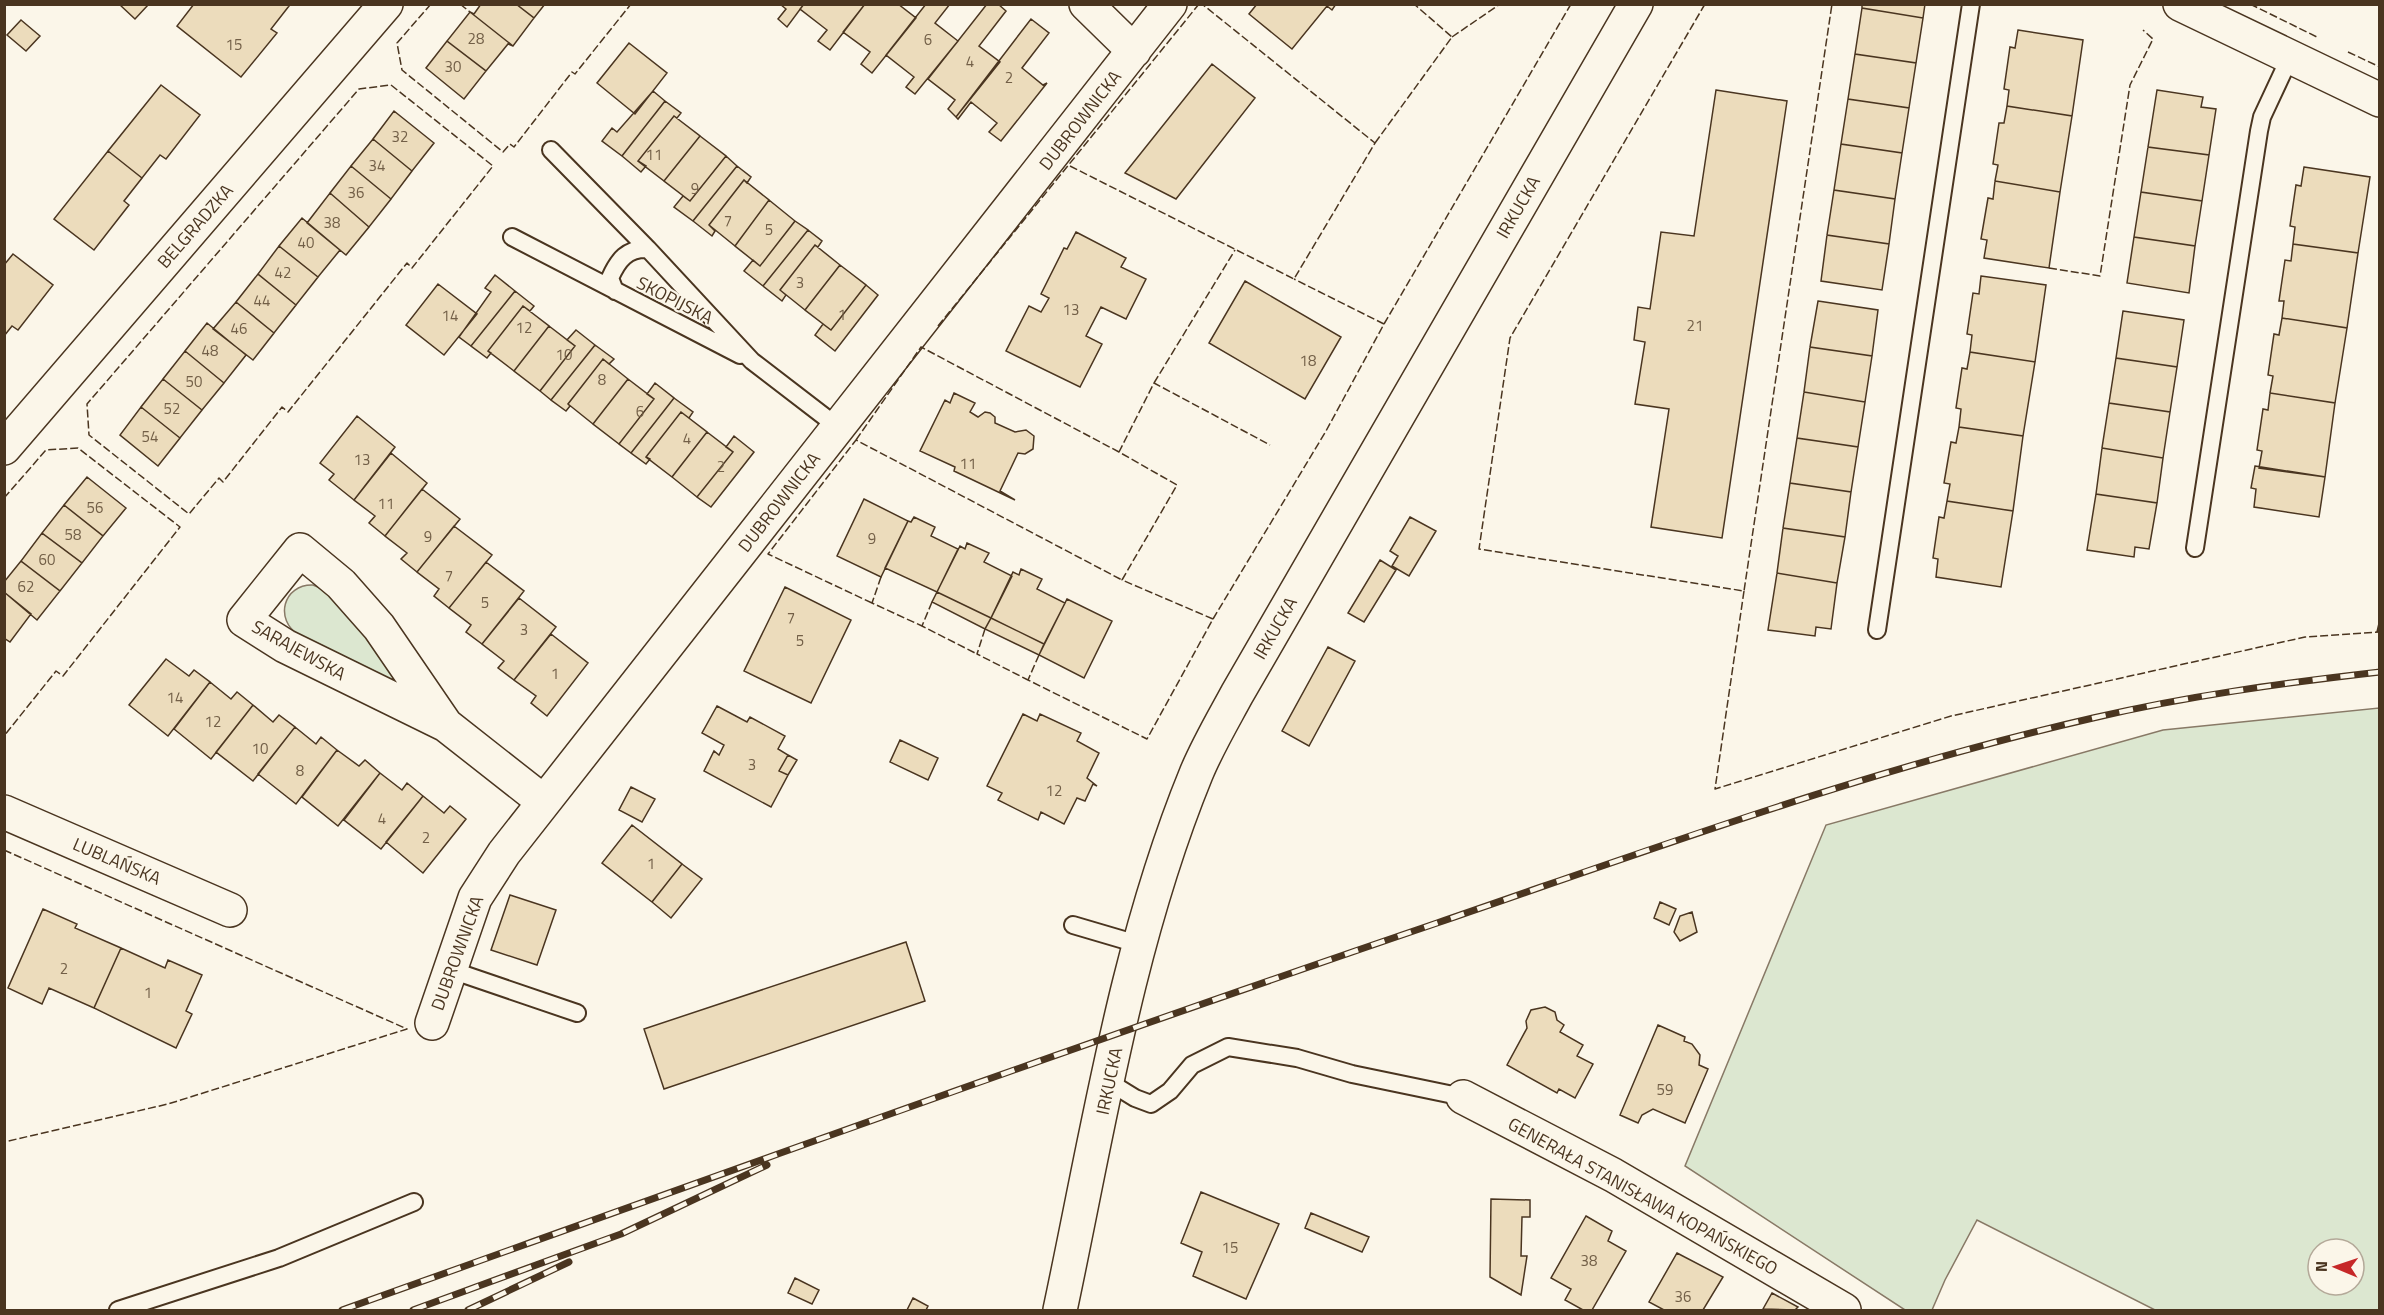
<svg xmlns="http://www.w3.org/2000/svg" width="2384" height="1315" font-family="'Titillium Web',sans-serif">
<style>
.green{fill:#dce7d0;stroke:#887966;stroke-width:1.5;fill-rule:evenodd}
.building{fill:#ecdcbc;stroke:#4a3520;stroke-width:1.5}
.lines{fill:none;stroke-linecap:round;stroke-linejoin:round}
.lane-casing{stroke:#4a3520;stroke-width:20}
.street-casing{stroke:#4a3520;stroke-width:36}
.secondary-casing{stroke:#4a3520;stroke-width:36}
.lane{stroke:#fbf6e9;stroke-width:16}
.street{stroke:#fbf6e9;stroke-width:33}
.secondary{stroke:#fbf6e9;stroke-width:33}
.rail-casing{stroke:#4a3520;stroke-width:7}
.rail{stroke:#fbf6e9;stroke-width:4.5;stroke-dasharray:14;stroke-linecap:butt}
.fence{stroke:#4a3520;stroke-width:1.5;stroke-dasharray:8 3;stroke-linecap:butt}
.labels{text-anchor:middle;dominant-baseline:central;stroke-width:4.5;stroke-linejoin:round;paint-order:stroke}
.number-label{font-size:15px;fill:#725f47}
.street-label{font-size:18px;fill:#4a3520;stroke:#fbf6e9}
</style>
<rect width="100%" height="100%" fill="#fbf6e9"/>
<path class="green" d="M313,585L325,590L410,684L404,691L299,635C274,620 283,584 313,585Z
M2379,708V1310H2155L1977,1220L1945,1280L1932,1310H1905L1685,1166L1826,825L2163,730ZM2318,1249H2354V1285H2318Z"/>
<path class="building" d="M119,4H147L148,5L135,19Z
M194,4H287L289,6L271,29L277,33L241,77L177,26Z
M481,4H516L534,18L513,46L470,12L474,14Z
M516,4H545L534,18Z
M780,4H804L787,27L778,19L786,9Z
M804,4H865L830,50L818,41L827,30L800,9Z
M865,4H898L916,18L872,73L861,64L870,52L843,32Z
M926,4H950L935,23L958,41L915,94L906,87L914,77L886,55Z
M987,4H998L1006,11L979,46L1000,62L956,117L948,109L955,100L928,79Z
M1257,4H1336L1332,10L1327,6L1292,49L1249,14Z
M1862,4H1925L1923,18L1862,8Z
M1862,8L1923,18L1916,63L1855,54Z
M470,12L513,46L508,44L486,71L447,41Z
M1031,19L1049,33L1022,68L1043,85L1047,83L1001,141L989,132L997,123L971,102L958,119L956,117Z
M21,20L40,36L26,51L7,35Z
M2018,30L2083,40L2072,116L2007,106L2009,90L2004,89L2010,47L2015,48Z
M447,41L486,71L464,99L426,68Z
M629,43L667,73L635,114L597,83Z
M1855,54L1916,63L1909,108L1848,99Z
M1212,64L1255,98L1176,199L1125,173Z
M161,85L200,115L166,159L160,155L142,178L108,151Z
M1716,90L1787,101L1722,538L1651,527L1669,409L1635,404L1645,342L1634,340L1638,307L1650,309L1661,232L1694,236Z
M2157,90L2203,97L2201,107L2216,109L2209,155L2148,147Z
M653,91L665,101L622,156L602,141L612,128L617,132Z
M1848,99L1909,108L1902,153L1841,144Z
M665,101L681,113L677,118L674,116L638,161L646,166L641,172L622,156Z
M2007,106L2072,116L2060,192L1995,181L1998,165L1993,164L1999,123H2004Z
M394,111L434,143L412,171L373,139Z
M674,116L700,136L664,181L638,161Z
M700,136L726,156L690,201L664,181Z
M373,139L412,171L391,199L351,166Z
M1841,144L1902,153L1895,199L1834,190Z
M2148,147L2209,155L2202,201L2141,192Z
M108,151L142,178L124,201L129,205L94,250L54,219Z
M726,156L737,166L693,221L674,207L683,196L690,201Z
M351,166L391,199L369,227L330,193Z
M737,166L751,177L747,183L744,180L709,225L715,231L712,236L693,221Z
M2304,167L2370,177L2358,253L2293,244L2295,227L2290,226L2296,185L2301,186Z
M744,180L769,200L735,246L709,225Z
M1995,181L2060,192L2049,268L1984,258L1987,240L1981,239L1988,198L1993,199Z
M1834,190L1895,199L1889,244L1827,235Z
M2141,192L2202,201L2195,246L2134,237Z
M330,193L369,227L346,255L307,223Z
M769,200L795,221L760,266L735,246Z
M302,218L340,250L318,277L279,246Z
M795,221L808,230L763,286L744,271L753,260L760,266Z
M808,230L822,241L818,247L815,245L780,290L786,295L782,301L763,286Z
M1076,232L1126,258L1121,267L1146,279L1126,319L1101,307L1086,336L1102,344L1080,387L1006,351L1029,306L1041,312L1049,298L1041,294L1064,248L1067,249Z
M1827,235L1889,244L1882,290L1821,281Z
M2134,237L2195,246L2189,293L2127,283Z
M2293,244L2358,253L2347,328L2282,318L2284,301H2279L2285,260L2291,261Z
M815,245L840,265L805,310L780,290Z
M279,246L318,277L296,305L258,274Z
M13,254L53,285L18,330L12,326L4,336V265Z
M840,265L866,285L831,330L805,310Z
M258,274L296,305L274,333L236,302Z
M495,275L515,291L471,346L459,337L491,292L485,288Z
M1981,276L2046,285L2035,362L1970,352L1972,335L1967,334L1973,293L1979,294Z
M1245,281L1341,337L1305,399L1209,343Z
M438,284L477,314L444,355L406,325Z
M866,285L878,295L835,351L815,335L823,324L831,330Z
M515,291L534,306L530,311L523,306L488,351L491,353L487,358L471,346Z
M1818,301L1878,310L1872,356L1810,347Z
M236,302L274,333L253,360L213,329Z
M523,306L549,326L514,371L488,351Z
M2123,311L2184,320L2177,367L2116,358Z
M2282,318L2347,328L2335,403L2270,393L2273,376L2268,375L2274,334L2279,335Z
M207,323L246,355L224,383L185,351Z
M549,326L575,346L540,391L514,371Z
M576,330L595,345L551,400L540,391L575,346L567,340Z
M595,345L614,359L609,364L603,359L568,404L570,406L566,411L551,400Z
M1810,347L1872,356L1865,402L1804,392Z
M185,351L224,383L202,410L163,379Z
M1970,352L2035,362L2023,436L1959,427L1961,409L1956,408L1962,368L1967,369Z
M2116,358L2177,367L2170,412L2109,403Z
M603,359L628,379L593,424L568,404Z
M163,379L202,410L180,438L141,407Z
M628,379L654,399L619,444L593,424Z
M655,383L674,398L631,453L619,444L654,399L647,394Z
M1804,392L1865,402L1858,447L1797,438Z
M954,393L975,403L970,412L978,417L985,412L990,413L995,417V423L1015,432L1026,430L1034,436L1033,449L1025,454L1018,453L1000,491L1015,500L954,471L955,467L920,451L945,400L950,403Z
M2270,393L2335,403L2325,477L2259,468L2262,451L2257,450L2263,409L2268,410Z
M674,398L693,412L689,418L681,412L646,457L650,459L646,464L631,453Z
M2109,403L2170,412L2163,458L2102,448Z
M141,407L180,438L158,466L120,435Z
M681,412L707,432L672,477L646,457Z
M357,416L395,447L354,500L329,480L334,474L320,463Z
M1959,427L2023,436L2013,511L1947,501L1950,484L1944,483L1951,442L1956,443Z
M707,432L733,452L697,497L672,477Z
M734,436L754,452L711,507L697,497L733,452L726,447Z
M1797,438L1858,447L1851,492L1790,483Z
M2102,448L2163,458L2157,503L2096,494Z
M391,453L427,483L385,536L369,523L375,516L354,500Z
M2255,466L2325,477L2319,517L2254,507L2256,489L2251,488Z
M87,477L126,508L103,536L64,505Z
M1790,483L1851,492L1845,537L1783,528Z
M422,489L460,519L417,572L401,559L407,553L385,536Z
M2096,494L2157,503L2149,549L2135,547L2134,557L2087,550Z
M864,499L908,521L881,577L837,556Z
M1947,501L2013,511L2001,587L1936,577L1938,559L1933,558L1939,517L1944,518Z
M64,505L103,536L82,563L42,533Z
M914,517L935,527L931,536L958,549L937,592L885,568L908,521L911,522Z
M1410,517L1436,531L1409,576L1392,566L1398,556L1390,551Z
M454,526L492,555L449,608L434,596L439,589L417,572Z
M1783,528L1845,537L1837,583L1777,573Z
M42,533L82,563L60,591L21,561Z
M967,543L989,553L984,562L1012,576L991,618L937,592L960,546L965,549Z
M1380,560L1396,570L1364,622L1348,613Z
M21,561L60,591L37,620L4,592V582Z
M486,562L524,591L482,644L466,632L471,625L449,608Z
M1021,569L1042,579L1037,589L1065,603L1044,644L991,618L1013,572L1019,575Z
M1777,573L1837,583L1831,629L1816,627L1815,636L1768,630Z
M785,587L851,620L811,703L744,671Z
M4,592L31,614L10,642L4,638Z
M937,592L991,618L985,629L932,602Z
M519,598L556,627L514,680L498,668L504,661L482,644Z
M1067,599L1112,621L1084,678L1039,655Z
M991,618L1044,644L1039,655L985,629Z
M551,634L588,663L547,716L531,703L536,696L514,680Z
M1328,647L1355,661L1309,746L1282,731Z
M166,659L189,676L194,670L210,682L168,736L129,705Z
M210,682L231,699L237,692L253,705L211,759L174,729Z
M253,705L273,722L279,715L295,727L253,781L216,752Z
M717,706L747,722L750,717L785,736L778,749L788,755L779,771L788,775L771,807L704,771L714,751L719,755L724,745L702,733Z
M1023,714L1037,721L1040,714L1081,733L1077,741L1099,753L1087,778L1097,786L1093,784L1085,801L1077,798L1064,824L1041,812L1038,820L998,800L1002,793L987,786Z
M295,727L316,744L321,737L337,750L296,804L258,774Z
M900,740L938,758L928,780L890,762Z
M337,750L359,766L365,760L380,773L338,826L302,797Z
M788,755L797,760L788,775L779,771Z
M380,773L402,790L407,783L423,796L381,849L344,820Z
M631,787L655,799L642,822L619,810Z
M423,796L444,813L450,806L466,819L423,873L386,842Z
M632,825L682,864L652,902L602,863Z
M682,864L702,879L671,918L652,902Z
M510,895L556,910L537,965L491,950Z
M1660,902L1676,909L1669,925L1654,918Z
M43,909L77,924L75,928L121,948L94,1008L49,988L42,1004L8,988Z
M1692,912L1697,932L1680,941L1674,932L1680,916Z
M906,942L925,1001L664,1089L644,1029Z
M121,948L165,968L168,960L202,975L186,1011L192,1014L176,1048L94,1008Z
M1545,1007L1555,1012L1557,1020L1564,1025L1560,1032L1583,1045L1577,1056L1593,1064L1575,1098L1559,1089L1557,1093L1507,1065L1527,1028L1526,1021L1531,1010Z
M1658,1025L1685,1037L1684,1041L1692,1044L1700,1055L1699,1065L1708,1069L1685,1123L1653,1109L1642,1115L1638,1123L1620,1115Z
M1201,1192L1279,1224L1246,1299L1193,1276L1202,1252L1181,1243Z
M1491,1199L1530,1200V1217H1522L1521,1256H1527L1521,1295L1490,1277Z
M1311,1213L1369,1237L1362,1252L1305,1228Z
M1586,1216L1612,1231L1608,1241L1626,1251L1592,1310H1583L1565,1300L1571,1289L1551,1278Z
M1677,1253L1723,1277L1703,1310H1664L1649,1302Z
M795,1278L819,1290L812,1304L788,1293Z
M1772,1293L1798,1307L1795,1310L1763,1309Z
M913,1298L928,1306L926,1310H907Z"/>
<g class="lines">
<g class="lane-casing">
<path id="lane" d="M551,150L648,249L752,361L838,427
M512,237L740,355
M615,291L610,278C618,260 627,248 648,249
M2195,548L2259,131L2262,117L2290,57
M1877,630L1971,4
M1073,925L1141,945
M451,970L577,1013
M1109,1082L1135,1098L1151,1104L1170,1091L1192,1065L1228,1047L1297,1058L1352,1074L1463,1097
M118,1310L279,1258L414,1202"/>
</g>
<g class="street-casing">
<path id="street" d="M1086,4L1134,51
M2180,4L2380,100
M4,448L386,4
M446,725L379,627L341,584L300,550L244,620L285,646L446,725L544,802
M4,812L230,910
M432,1023L475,898L504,853L1170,4
M1463,1097L1613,1175L1844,1310"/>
</g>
<g class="secondary-casing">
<path id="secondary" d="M1060,1310C1098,1132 1126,945 1196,774C1207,747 1223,720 1237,694L1636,4"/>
</g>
<use href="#lane" class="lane"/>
<use href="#street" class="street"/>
<use href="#secondary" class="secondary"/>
<g class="rail-casing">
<path id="rail" d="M342,1310C706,1180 1070,1048 1437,923C1653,849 1869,769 2093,718C2187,696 2283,683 2380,672
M413,1310L621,1234L767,1165
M468,1310L569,1262"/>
</g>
<use href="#rail" class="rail"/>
<path class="fence" d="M431,4L397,43L402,70L503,152L510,144L514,147L572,72L575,74L631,4
M460,4L470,12
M1705,4L1510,338L1479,549L1744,591L1832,4
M2250,4L2319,38
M1452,37L1500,4
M2348,52L2380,67
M391,85L493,166L412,268L407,263L288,412L282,407L223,482L219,478L189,514L89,435L87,404L359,89Z
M1375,143L1452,37L1414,4
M1070,166L1294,279L1375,143L1202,4
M2049,268L2100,276L2130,85L2153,39L2143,30
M1384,324L1571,4
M938,326L1199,4
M1154,383L1235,250
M856,440L921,347L1119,452
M4,498L46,450L78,448L180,527L63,676L56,671L4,736
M881,577L872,603L922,626
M1744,591L1715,789L1951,716L2305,637L2380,632
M932,602L922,626L977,654
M872,603L768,554L856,440L1122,580
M1213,619L1122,580L1177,485L1119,452L1154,383L1270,445
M985,629L977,654L1028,680
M2377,632L2380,619
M1039,655L1028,680L1147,739L1213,619L1326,431L1384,324L1294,279
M4,850L407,1029L168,1104L4,1142"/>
</g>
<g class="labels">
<g class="number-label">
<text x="476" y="38">28</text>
<text x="928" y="39">6</text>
<text x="234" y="44">15</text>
<text x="970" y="61">4</text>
<text x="453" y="66">30</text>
<text x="1009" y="77">2</text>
<text x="400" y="136">32</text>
<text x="654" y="154">11</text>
<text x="377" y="165">34</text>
<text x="695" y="188">9</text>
<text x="356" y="192">36</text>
<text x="728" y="220">7</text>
<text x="332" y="222">38</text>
<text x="769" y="229">5</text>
<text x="306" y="242">40</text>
<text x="283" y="272">42</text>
<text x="800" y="282">3</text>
<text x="262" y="300">44</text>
<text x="1071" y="309">13</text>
<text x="842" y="314">1</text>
<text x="450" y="315">14</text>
<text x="1695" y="325">21</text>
<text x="524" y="327">12</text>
<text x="239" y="328">46</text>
<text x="210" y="350">48</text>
<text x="564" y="354">10</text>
<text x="1308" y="360">18</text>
<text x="602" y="379">8</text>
<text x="194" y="381">50</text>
<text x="172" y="408">52</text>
<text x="640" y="411">6</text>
<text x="150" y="436">54</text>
<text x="687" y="438">4</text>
<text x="362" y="459">13</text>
<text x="968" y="463">11</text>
<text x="721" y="466">2</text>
<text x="386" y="503">11</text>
<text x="95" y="507">56</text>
<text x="73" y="534">58</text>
<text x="428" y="536">9</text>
<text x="872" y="538">9</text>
<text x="47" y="559">60</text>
<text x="449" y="575">7</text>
<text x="26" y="586">62</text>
<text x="485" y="602">5</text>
<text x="791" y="617">7</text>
<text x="524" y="629">3</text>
<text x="800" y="640">5</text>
<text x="555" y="673">1</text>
<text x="175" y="697">14</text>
<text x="213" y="721">12</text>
<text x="260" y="748">10</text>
<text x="752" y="764">3</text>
<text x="300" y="770">8</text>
<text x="1054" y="790">12</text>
<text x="382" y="818">4</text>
<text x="426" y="837">2</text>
<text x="651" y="863">1</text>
<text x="64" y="968">2</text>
<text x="148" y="992">1</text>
<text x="1665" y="1089">59</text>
<text x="1230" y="1247">15</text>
<text x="1589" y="1260">38</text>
<text x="1683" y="1296">36</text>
</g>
<g class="street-label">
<text transform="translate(1080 120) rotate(-52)">DUBROWNICKA</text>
<text transform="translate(1518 207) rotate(-60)">IRKUCKA</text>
<text transform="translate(195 226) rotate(-49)">BELGRADZKA</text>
<text transform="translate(675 300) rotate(27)">SKOPIJSKA</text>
<text transform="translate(779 502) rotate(-52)">DUBROWNICKA</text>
<text transform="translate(1275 628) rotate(-60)">IRKUCKA</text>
<text transform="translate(299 650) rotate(29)">SARAJEWSKA</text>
<text transform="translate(117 861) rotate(23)">LUBLAŃSKA</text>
<text transform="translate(457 953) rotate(-70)">DUBROWNICKA</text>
<text transform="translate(1109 1081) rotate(-78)">IRKUCKA</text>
<text transform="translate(1643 1196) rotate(29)">GENERAŁA STANISŁAWA KOPAŃSKIEGO</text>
</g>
</g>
<rect width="2384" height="1315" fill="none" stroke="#4a3520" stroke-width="12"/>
<g transform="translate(2336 1267) rotate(272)"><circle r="28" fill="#fbf6e9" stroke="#b4a999" stroke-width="1.5"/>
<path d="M0-4.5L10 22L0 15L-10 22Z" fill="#c62828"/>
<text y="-9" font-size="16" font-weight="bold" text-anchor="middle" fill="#4a3520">N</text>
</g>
</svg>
